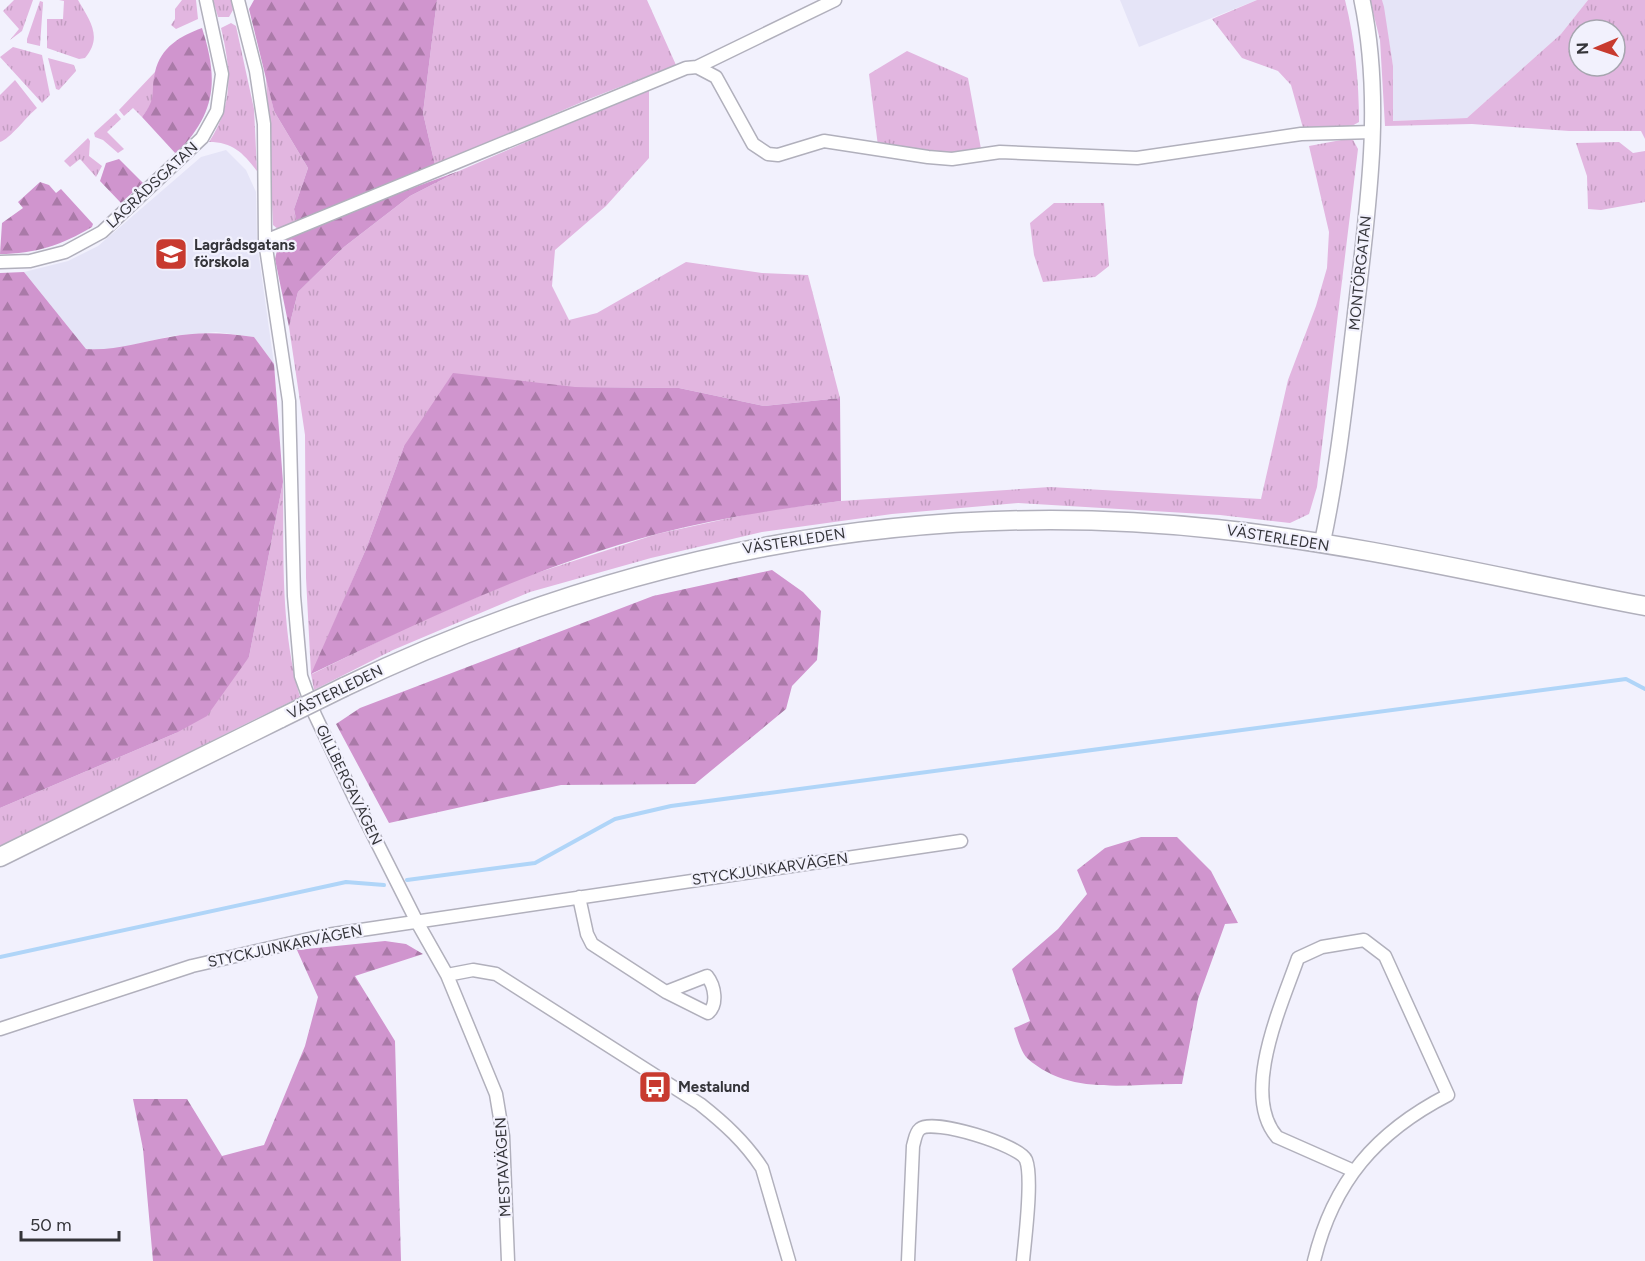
<svg xmlns="http://www.w3.org/2000/svg" width="1645" height="1261" font-family="Figtree,sans-serif">
<style>
.built{fill:#e5e4f7}
.grass{fill:url(#grass-tufts);fill-rule:evenodd}
.forest{fill:url(#forest-firs)}
.lines{fill:none;stroke-linecap:round;stroke-linejoin:round}
.stream{stroke:#b0d5f8;stroke-width:4}
.minor-casing{stroke:#b1b0bc;stroke-width:15}
.tertiary-casing{stroke:#b1b0bc;stroke-width:18}
.secondary-casing{stroke:#b1b0bc;stroke-width:21}
.minor{stroke:#fff;stroke-width:12}
.tertiary{stroke:#fff;stroke-width:15}
.secondary{stroke:#fff;stroke-width:18}
.secondary-bridge-casing{stroke:#b1b0bc;stroke-width:21;stroke-linecap:butt}
.secondary-bridge{stroke:#fff;stroke-width:18}
.labels{text-anchor:middle;dominant-baseline:central;stroke-width:4.5;stroke-linejoin:round;paint-order:stroke}
.street-label{font-size:15px;fill:#343439;stroke:#f2f1fd}
.poi-label{font-size:15px;font-weight:bold;fill:#343439;stroke:#f2f1fd;text-anchor:start}
</style>
<defs>
<pattern id="grass-tufts" width="24" height="20" patternUnits="userSpaceOnUse" patternTransform="scale(1.5)"><rect width="24" height="20" fill="#e2b6e0"/><path d="M3 7l-1-3M5 7V3M7 7l1-3M15 17l-1-3M17 17v-4M19 17l1-3" fill="none" stroke="#c29dc1"/></pattern>
<pattern id="forest-firs" width="22" height="20" patternUnits="userSpaceOnUse" patternTransform="scale(1.5)"><rect width="22" height="20" fill="#d095ce"/><path d="M5 1l3.5 6h-7zM16 11l3.5 6h-7z" fill="#aa7aa8"/></pattern>
</defs>
<rect width="100%" height="100%" fill="#f2f1fd"/>
<path class="built" d="M1120,0H1257L1139,47Z
M1382,0H1588L1561,34L1467,118L1392,121L1393,66Z
M226,150L246,170L256,192L257,243L274,364L254,337L216,332L171,336L108,351L86,349L24,272L68,261L98,246L201,157Z"/>
<path class="grass" d="M14,0H33L22,31L10,40L19,29L3,11Z
M59,0H78C90,21 103,37 85,58L79,59L47,48V19H63L64,1Z
M182,0H196L198,19L176,29L171,25L175,19V9Z
M213,0H231L233,10L229,17H218Z
M437,0H647L676,65L589,99L435,165L423,113Z
M1257,0H1345C1355,40 1359,81 1359,122L1350,127L1303,128L1291,85L1278,71L1242,58L1212,19Z
M1370,0H1382L1384,7L1393,66V121L1467,118L1561,34L1588,0H1645V139L1641,131H1569L1472,124L1385,126L1380,40ZM1579,30H1615V66H1579Z
M40,1L43,2L40,46L27,43V39Z
M231,23L236,26L254,109L257,171C243,153 233,142 209,142C234,104 231,70 221,28Z
M13,47L42,55L50,95L42,103L0,57Z
M907,51L968,78L981,149L950,154L878,146L869,74Z
M48,58L74,65L76,71L59,90L56,89Z
M155,72L153,102L142,117L133,108L124,116L119,110Z
M266,76L274,111L308,168L294,209L297,224L279,230L273,225Z
M15,80L37,108C27,116 10,139 0,142V95Z
M649,89V158L606,206L555,250L552,286L569,320L597,313L686,262L762,273L808,275L840,398L764,406L679,388L575,387L404,446L366,549L312,674L412,625L524,577L657,534L762,511L841,501L1050,487L1261,499L1288,380L1316,306L1327,268L1329,232L1309,146L1352,138L1358,149L1317,487L1309,514L1290,523L1220,515L1018,503L892,514L762,532L651,558L530,592L393,650L314,690L311,674L306,578L305,435L289,327L298,292L344,247L410,196L459,171Z
M116,113L121,119L107,132L124,149L118,153L103,140L95,137L94,133Z
M88,138L90,141L89,156L102,166L96,177L80,159L70,167L64,161Z
M1619,142L1633,153L1645,151V202L1601,210L1588,209L1587,176L1576,143Z
M1054,203H1104L1109,266L1095,277L1043,282L1034,255L1030,223Z
M283,482C284,554 280,627 300,697L0,846V808L176,733L249,657Z"/>
<path class="forest" d="M254,0H437L423,113L435,165L297,224L294,209L308,168L274,111L249,9Z
M202,28C219,81 216,113 176,154L142,117C158,96 150,94 155,72C161,47 180,36 202,28Z
M119,159L143,183L121,203L100,181L106,163Z
M459,171L410,196L344,247L298,292L289,327L275,259L279,242L347,212Z
M40,182L49,185L56,193L61,189L93,224L92,227C62,245 35,254 0,254L2,223L23,208L18,202Z
M24,272L86,349C115,351 141,342 170,337C199,331 225,333 254,337L274,364L283,482L249,657L207,716L176,733L0,808V273Z
M453,373L575,387L679,388L764,406L840,398L841,501C779,509 717,518 657,534C536,566 423,620 311,674L366,549L404,446Z
M772,570L803,592L821,611L817,660L792,686L786,709L695,784L561,785L389,823L336,724L360,708L653,596Z
M1141,837H1177L1211,871L1238,923L1225,924L1198,999L1182,1084C1129,1083 1070,1097 1027,1058C1021,1052 1017,1037 1014,1028L1030,1021L1012,969L1058,929L1087,894L1077,870L1105,848Z
M385,941L406,944L423,954L355,976L395,1041L401,1261H153L143,1149L133,1099H187L222,1156L264,1145L305,1046L318,997L297,950Z"/>
<g class="lines">
<path class="stream" d="M407,880L535,863L615,819L671,806L1626,679L1645,689
M0,957L346,882L384,885"/>
<g class="minor-casing">
<path id="minor" d="M238,0L256,71L264,124L265,241L289,401L294,596L301,676L315,715L354,797L417,922L447,975L496,1094L503,1136L508,1261
M697,67L716,77L753,144L768,154L778,155L824,141L928,157L952,159L1000,152L1137,158L1301,134L1373,132
M265,241L686,68L697,67L835,0
M0,262L30,261L65,252L102,232L202,138L217,111L222,74L206,0
M579,897L587,934L592,944L666,992L708,1013C718,1005 715,986 707,976L666,992
M447,975L473,970L496,974L700,1104C724,1123 745,1142 762,1168L789,1261
M0,1029L192,966L327,935L961,841
M908,1261L913,1146C915,1140 915,1133 920,1129C933,1118 1020,1145 1026,1160C1033,1178 1025,1238 1023,1261
M1314,1261C1333,1182 1376,1132 1448,1095L1385,956L1364,940L1322,947L1298,958C1282,1004 1240,1094 1277,1137L1354,1171"/>
</g>
<g class="tertiary-casing">
<path id="tertiary" d="M1322,544C1338,470 1346,393 1355,318C1367,213 1384,105 1362,0"/>
</g>
<g class="secondary-casing">
<path id="secondary" d="M344,687C619,555 912,496 1216,529C1360,544 1503,579 1645,606
M0,857L281,718"/>
</g>
<use href="#minor" class="minor"/>
<use href="#tertiary" class="tertiary"/>
<use href="#secondary" class="secondary"/>
<g class="secondary-bridge-casing">
<path id="secondary-bridge" d="M281,718L344,687"/>
</g>
<use href="#secondary-bridge" class="secondary-bridge"/>
</g>
<defs>
<g id="school-square" transform="scale(1.725)"><rect x="-9" y="-9" width="18" height="18" rx="4" fill="#c83a2f" stroke="#f2f1fd"/><path d="M0-5L7-2L0 1L-7-2ZM-4 1L0 2.5L4 1V4Q0 6-4 4Z" fill="#fff"/></g>
<g id="bus-square" transform="scale(1.725)"><rect x="-9" y="-9" width="18" height="18" rx="4" fill="#c83a2f" stroke="#f2f1fd"/><path d="M-5-6H5V4H4V6H2V4H-2V6H-4V4H-5ZM-3.5-4V0h7V-4ZM-3.5 1.2v1.5H-2V1.2ZM2 1.2v1.5H3.5V1.2Z" fill="#fff"/></g>
</defs>
<g fill-rule="evenodd">
<use href="#school-square" x="171" y="254"/>
<use href="#bus-square" x="655" y="1087"/>
</g>
<g class="labels">
<g class="street-label">
<text transform="translate(152 185) rotate(-43)">LAGRÅDSGATAN</text>
<text transform="translate(1360 273) rotate(-84)">MONTÖRGATAN</text>
<text transform="translate(1278 538) rotate(9)">VÄSTERLEDEN</text>
<text transform="translate(794 541) rotate(-9)">VÄSTERLEDEN</text>
<text transform="translate(335 692) rotate(-26)">VÄSTERLEDEN</text>
<text transform="translate(349 785) rotate(64)">GILLBERGAVÄGEN</text>
<text transform="translate(770 869) rotate(-8)">STYCKJUNKARVÄGEN</text>
<text transform="translate(285 946) rotate(-12)">STYCKJUNKARVÄGEN</text>
<text transform="translate(503 1167) rotate(-93)">MESTAVÄGEN</text>
</g>
<g class="poi-label">
<text x="194" y="245">Lagrådsgatans<tspan x="194" dy="17">förskola</tspan></text>
<text x="678" y="1087">Mestalund</text>
</g>
</g>
<g transform="translate(1597 48) rotate(268)"><circle r="28" fill="#f2f1fd" stroke="#a6a5af" stroke-width="1.5"/>
<path d="M0-4.5L10 22L0 15L-10 22Z" fill="#c83a2f"/>
<text y="-9" font-size="16" font-weight="bold" text-anchor="middle" fill="#343439">N</text>
</g>
<path d="M21 1231v9h98v-9" fill="none" stroke="#343439" stroke-width="3"/>
<text x="30" y="1231" font-size="18" fill="#343439" stroke="#f2f1fd" stroke-width="4.5" paint-order="stroke">50 m</text>
</svg>
